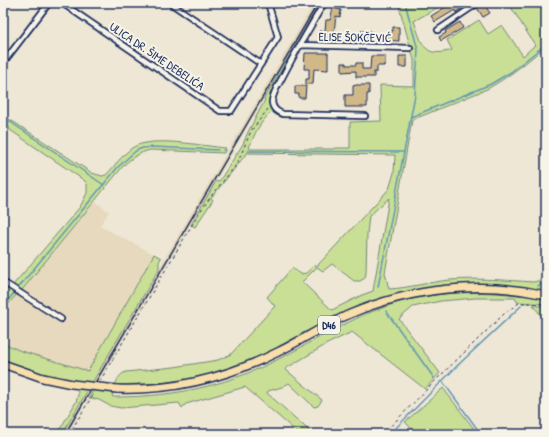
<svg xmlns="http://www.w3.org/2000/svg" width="549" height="437" font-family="'Patrick Hand',sans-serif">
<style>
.built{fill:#e6d9be}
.green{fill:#c8df95;stroke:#72877a;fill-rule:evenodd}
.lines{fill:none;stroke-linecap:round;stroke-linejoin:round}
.stream{stroke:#6296b7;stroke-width:1.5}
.building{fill:#d1b888;stroke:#1b2f5e}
.minor-casing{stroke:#1b2f5e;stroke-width:8}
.primary-casing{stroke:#1b2f5e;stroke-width:10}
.path{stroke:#1b2f5e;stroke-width:1;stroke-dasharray:3 3;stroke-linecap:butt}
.minor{stroke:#f7f3e8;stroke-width:4.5}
.primary{stroke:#f8deab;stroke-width:7}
.rail{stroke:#1b2f5e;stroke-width:1.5}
.primary-bridge-casing{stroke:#1b2f5e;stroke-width:10;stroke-linecap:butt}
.primary-bridge{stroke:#f8deab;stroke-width:7}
.labels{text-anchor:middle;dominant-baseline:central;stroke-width:4;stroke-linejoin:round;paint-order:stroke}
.shield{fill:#f7f3e8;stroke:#5d6a87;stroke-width:1}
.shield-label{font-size:11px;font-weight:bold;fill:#1b2f5e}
.street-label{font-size:12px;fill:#1b2f5e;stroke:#f7f3e8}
</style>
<rect width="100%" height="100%" fill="#efe7d5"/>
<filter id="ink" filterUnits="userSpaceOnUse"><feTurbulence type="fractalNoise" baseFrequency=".025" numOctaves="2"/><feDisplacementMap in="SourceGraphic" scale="8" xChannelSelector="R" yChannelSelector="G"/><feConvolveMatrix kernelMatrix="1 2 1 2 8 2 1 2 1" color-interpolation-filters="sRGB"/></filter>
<g filter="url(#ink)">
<path class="built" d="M314,3H320L68,434H62Z
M95,201L109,212L100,226L154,254L88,371L21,351L3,343V310L20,290L22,289Z"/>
<path class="green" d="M320,3H323L273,95V110C260,123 256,130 249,148L250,149H333L335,148H350V122L381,121L380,85L414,86V60L398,3H443L444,4L414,21C422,43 423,59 452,50L447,40L479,20L488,34L502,25L523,56L535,45L509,4L510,3H540L546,11V46C527,62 509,77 487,89L412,120L385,273L389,289C409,288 429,282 450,280C478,278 505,280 533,282L538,281L546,275V292L443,287L329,320L280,348L222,372L199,378L162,383L116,385L112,396L113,397C165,397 212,389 260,368C304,348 344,320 390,305C441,289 494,290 546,299V304L517,302L515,298H476L441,301L413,307L399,319L440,373L425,389L352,332L327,344L285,369L322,400L318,406L314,407L289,383L282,387L268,391L267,393L313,434H299L245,387L186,404L182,408L179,403L121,408L110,406L99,400L89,398L97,384L115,385C118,378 120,374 126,372L174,367L218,360L231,354L275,306L267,297L292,268L301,274L306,273L315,265L317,266L389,189L394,173L395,155L247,153L211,198L213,200L195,227L191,225L216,181L217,182L220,180L243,144L248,132L265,100L264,99ZM389,198L373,291L362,295L332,310L302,282L317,267L323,271L332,264L354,281H360L365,278L366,273L367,234L369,216Z
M3,115L92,173L102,176L106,175C114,167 122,155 132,148C150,135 203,146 226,148L224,153L150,150C139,153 133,157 124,165L22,290L13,285L80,207L87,193V184L85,181L10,130L8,126L3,122Z
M154,254L161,258L159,262V269L62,434H57L76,402L78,395L77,381L43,374L3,360V343L21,351L88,371Z
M3,285L17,294L3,310Z
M533,305L546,307V322Z
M443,388L478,434H417L405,422Z"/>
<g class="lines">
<path class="stream" d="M3,117L104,185
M411,117L491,84L511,72L546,44
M223,150H225
M248,151L404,152
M538,286L546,278
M378,287L415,95L418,50L405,3
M18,288L118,167L131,155L137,150L143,148L152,147L218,150
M3,306L15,292
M386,311L434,378
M443,382L481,434
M390,434L458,365L521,306"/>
</g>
<path class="building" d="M452,3H457L461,9L456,12L455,10L435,22L431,16Z
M482,3H483L490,13L483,17L477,8Z
M333,8L341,10L340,17L336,16L334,32L337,31V42H332V39H319V31H325L326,20H330Z
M460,22L463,28L441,41L439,37L446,33L445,31Z
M393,27H399V41L380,40V35H391V31H393Z
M361,31H371V38H369V41H361Z
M305,53H328V70L314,69L313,84H306V79H309V69H304Z
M371,56H385V64H384V66H377V72H374V77H356V71L342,72V63H346V65H356V63H362V69H370Z
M399,56H407V67H399Z
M356,85H369V94H367V107H345V95H353V86Z
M295,86H306L305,98H299V94H295Z"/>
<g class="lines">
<g class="minor-casing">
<path id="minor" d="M62,3L220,111H231L278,37L268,3
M170,3L261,64
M324,3C310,28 295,52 282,78C278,85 273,93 272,101C272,108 277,112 283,114L365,116
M438,30L478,3
M300,45L410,48
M3,63L49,3
M3,282L61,319"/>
</g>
<g class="primary-casing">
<path id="primary" d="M3,364L43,378L72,384
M117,389C173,391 228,377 278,352C302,340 325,325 350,314C411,288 481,280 546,295"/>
</g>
<path class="path" d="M544,275L546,273
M100,381L199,213L215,191L237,164L251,131L268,109
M69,434L94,393
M383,434L437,379L506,312L519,303H531L546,305"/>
<use href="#minor" class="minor"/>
<use href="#primary" class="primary"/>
<path class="rail" d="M65,434L318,3"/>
<g class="primary-bridge-casing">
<path id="primary-bridge" d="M72,384L117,389"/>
</g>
<use href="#primary-bridge" class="primary-bridge"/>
</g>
</g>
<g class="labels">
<rect class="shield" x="318" y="316" width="22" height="18" rx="3"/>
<g class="shield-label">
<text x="329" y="325">D46</text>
</g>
<g class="street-label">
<text transform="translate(355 37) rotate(1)">ELISE ŠOKČEVIĆ</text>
<text transform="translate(157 56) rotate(34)">ULICA DR. ŠIME DEBELIĆA</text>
</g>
</g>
<rect width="549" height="437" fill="none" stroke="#f7f3e8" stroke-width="16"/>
<rect x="8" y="8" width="533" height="421" fill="none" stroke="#1b2f5e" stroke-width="1.5" filter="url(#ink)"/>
</svg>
